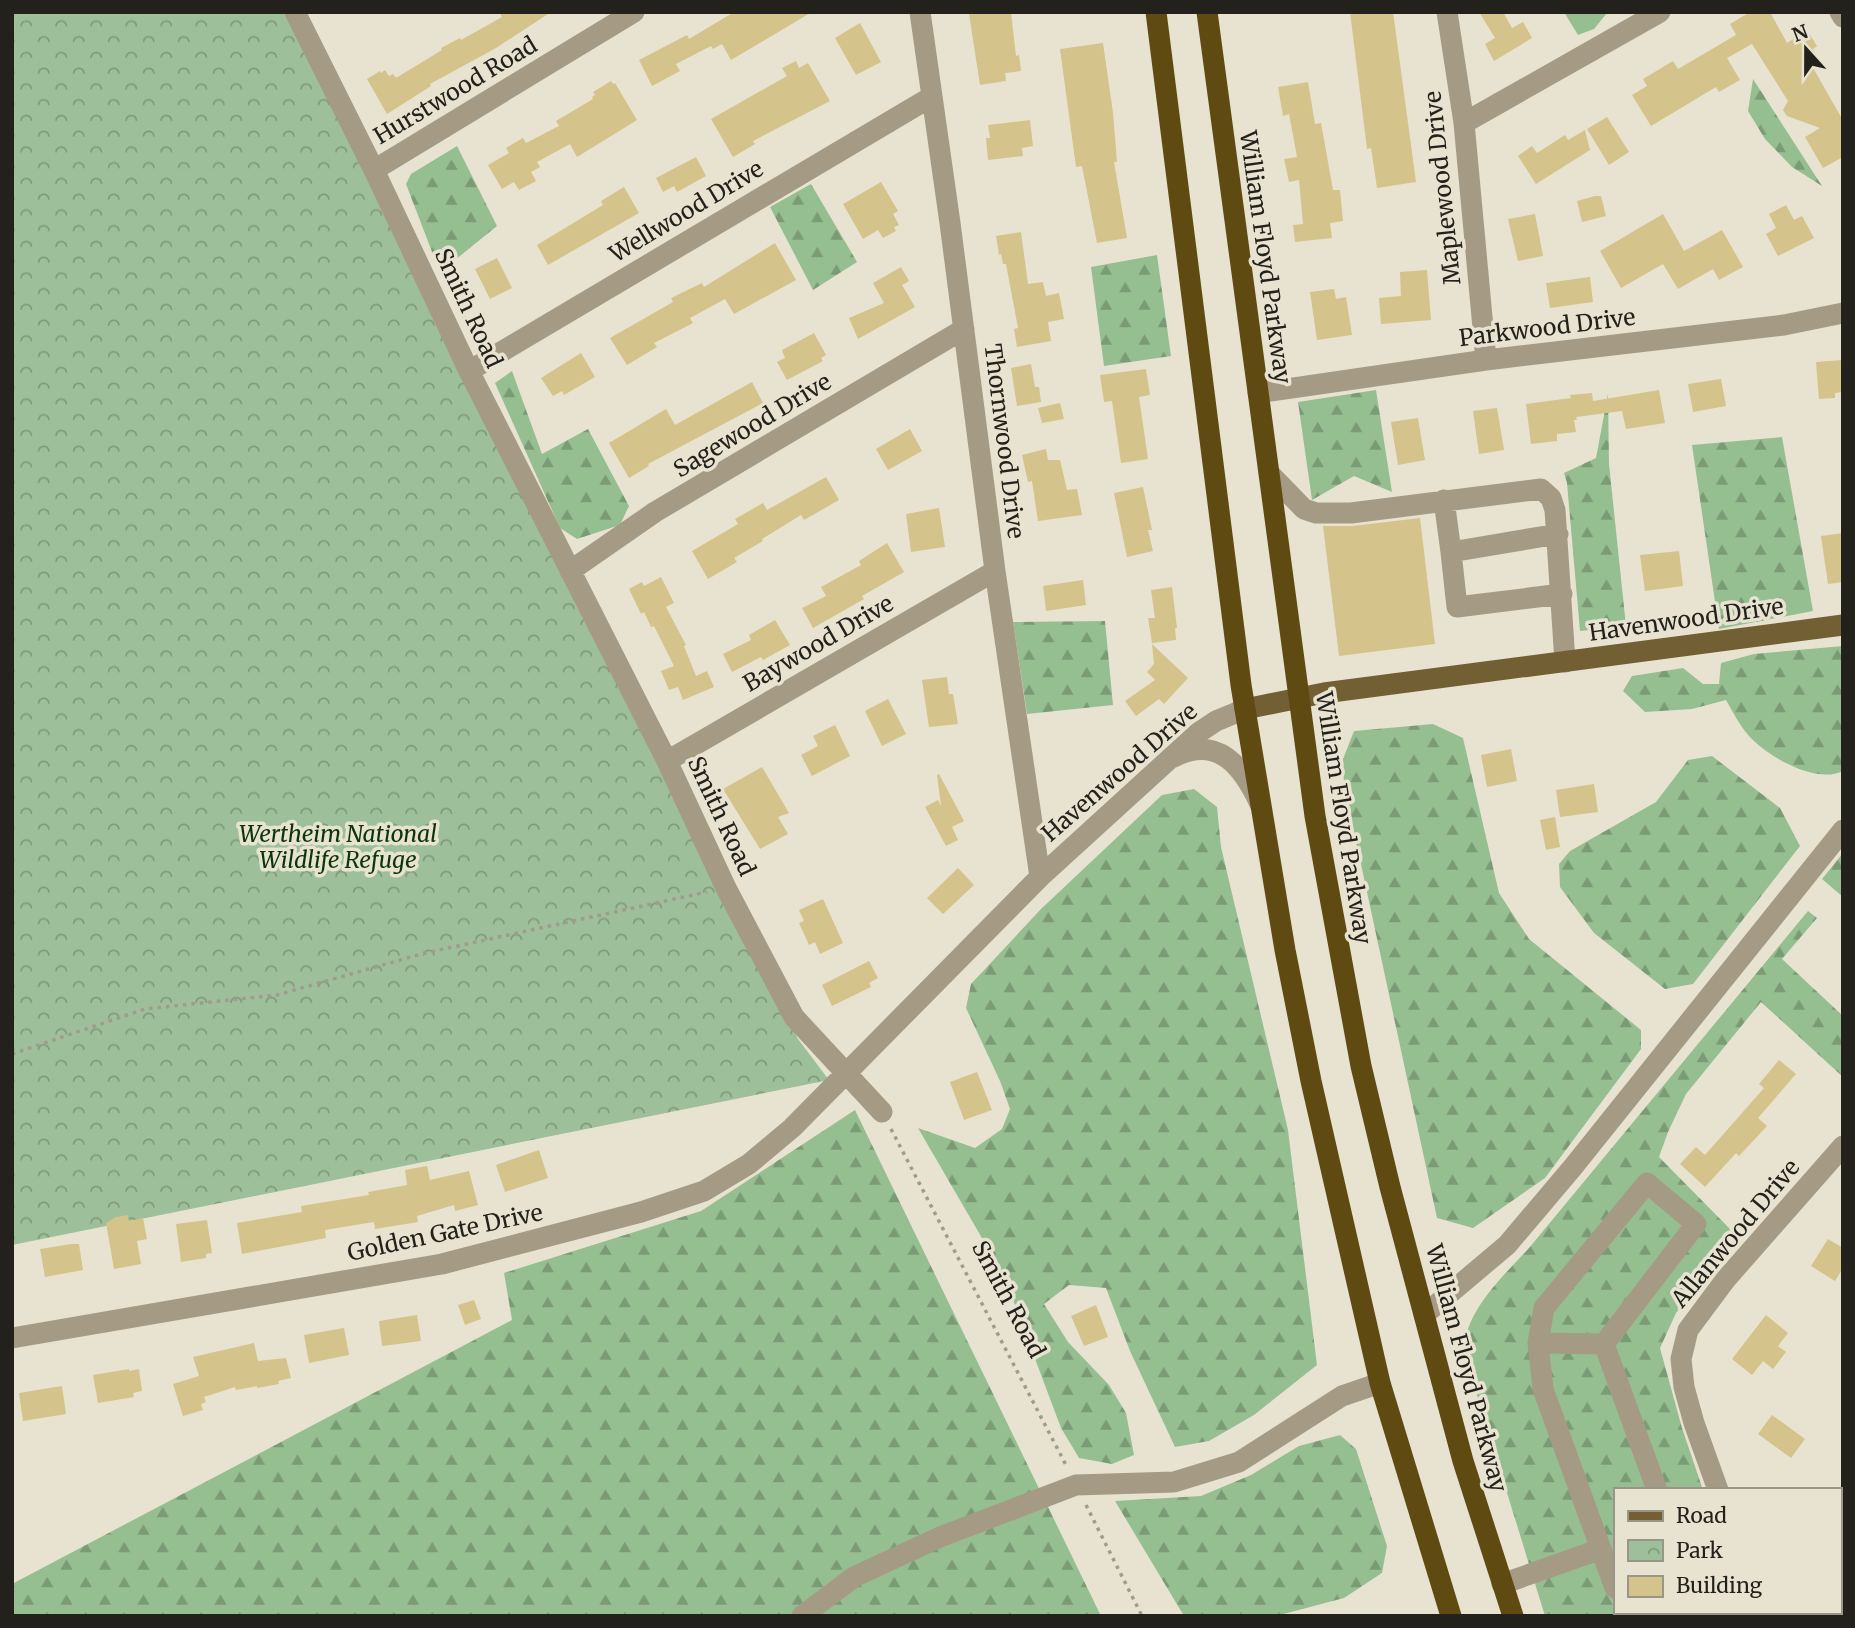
<svg xmlns="http://www.w3.org/2000/svg" width="1855" height="1628" font-family="Merriweather,serif">
<style>
.forest{fill:url(#forest-firs)}
.park{fill:url(#park-crowns)}
.building{fill:#d4c38a}
.lines{fill:none;stroke-linecap:round;stroke-linejoin:round}
.path{stroke:#9f9b8d;stroke-width:3.5;stroke-dasharray:3.5 5;stroke-linecap:butt}
.minor{stroke:#a59b84;stroke-width:21}
.major{stroke:#726034;stroke-width:21}
.highway{stroke:#5f4b12;stroke-width:21}
.labels{text-anchor:middle;dominant-baseline:central;stroke-width:7;stroke-linejoin:round;paint-order:stroke}
.street-label{font-size:23px;fill:#23211b;stroke:#e8e3d0}
.park-label{font-size:23px;font-style:italic;fill:#0b3608;stroke:#e8e3d0}
</style>
<defs>
<pattern id="forest-firs" width="22" height="20" patternUnits="userSpaceOnUse" patternTransform="scale(1.75)"><rect width="22" height="20" fill="#96bf91"/><path d="M5 1l3.5 6h-7zM16 11l3.5 6h-7z" fill="#7a9b76"/></pattern>
<pattern id="park-crowns" width="20" height="18" patternUnits="userSpaceOnUse" patternTransform="scale(1.75)"><rect width="20" height="18" fill="#9dbf99"/><path d="M2 6a3 3 0 1 1 6 0M12 15a3 3 0 1 1 6 0" fill="none" stroke="#809b7c"/></pattern>
</defs>
<rect width="100%" height="100%" fill="#e8e3d0"/>
<path class="forest" d="M1564,12H1607V13L1594,29L1578,35Z
M1753,79L1822,186L1792,167L1765,139L1748,111Z
M457,146L497,226L455,260L470,335L434,257L406,184L411,174Z
M811,184L857,262L813,290L770,207Z
M1157,255L1171,356L1104,366L1091,267Z
M512,371L542,454L588,429L629,506L620,525L577,539L560,528L495,383Z
M1376,390L1392,492L1354,476L1312,500L1298,402Z
M1608,394L1609,464L1626,626L1580,631L1567,483L1564,473L1596,458Z
M1782,437L1813,611L1719,629L1692,445Z
M1105,621L1113,705L1027,714L1013,622Z
M1843,646V771C1817,784 1773,759 1754,741C1742,730 1734,714 1726,700L1692,709L1645,712L1623,691L1632,676L1683,668L1703,684H1719L1721,663L1754,654Z
M1433,724L1463,738L1499,893L1529,939L1641,1030V1049L1545,1178L1473,1228L1437,1218L1344,785L1343,759L1354,731Z
M1712,756L1780,808L1800,846L1693,984L1665,989L1594,933L1560,887L1559,864L1570,851L1656,802L1688,760Z
M1194,789L1217,807L1221,847L1288,1130L1317,1365L1254,1415L1209,1441L1175,1447L1130,1351L1106,1288L1069,1285L1044,1304L1068,1342L1109,1385L1126,1413L1134,1455L1112,1464L1079,1458L1061,1428L1004,1276L918,1128L975,1148L1002,1129L1010,1109L1000,1081L966,1008L971,984L1041,909L1162,795Z
M1843,853V897L1822,879Z
M1808,911L1817,918L1782,959L1843,1016V1077L1761,1002L1686,1094L1668,1132L1659,1157L1729,1228L1733,1236L1713,1270L1676,1313L1660,1348L1682,1428L1703,1490H1615V1612H1744L1745,1616H1545L1463,1350C1468,1307 1501,1279 1529,1248Z
M855,1110L1101,1616H12V1584L512,1320L504,1273L701,1211Z
M1340,1435L1356,1449L1387,1546L1382,1573L1344,1598L1276,1616H1184L1115,1501L1201,1496L1251,1475L1299,1446Z"/>
<path class="park" d="M12,12H292L601,647L798,1039L829,1080L12,1245Z"/>
<path class="building" d="M499,12H551L496,48L430,84L431,86L387,114L367,79L380,71L381,73L385,70L389,76L393,74L396,78L442,50L441,48L460,38L461,40L502,17Z
M734,12H812L731,60L722,44L713,49L711,46L676,64L680,71L652,86L639,60L687,35L689,39Z
M993,12H1011L1016,56L1019,55L1021,71L1005,73L1006,81L980,85L969,14Z
M1350,12H1393L1416,182L1377,188L1371,148L1367,149Z
M1479,12H1503L1512,28L1523,22L1532,38L1494,61L1485,44L1495,38Z
M1750,12H1770L1787,43L1807,30L1817,46L1813,49L1820,61L1812,66L1841,117L1843,116V157L1823,168L1805,137L1820,128L1787,116L1783,110L1788,101L1752,44L1727,58L1740,80L1719,92L1716,87L1651,126L1632,95L1647,86L1643,79L1673,61L1678,69L1736,35L1730,24Z
M860,23L881,62L856,75L835,38Z
M1103,43L1113,113L1117,162H1114L1127,238L1097,243L1082,166L1076,167L1060,49Z
M796,61L799,68L808,63L830,101L753,141L755,144L733,157L711,119L787,76L782,68Z
M611,81L613,84L615,83L637,120L577,157L570,144L537,162L540,167L531,172L536,181L519,190L514,182L502,189L488,165L509,153L506,148L523,138L526,143L559,126L556,121L593,99L592,97L595,95L593,92Z
M1308,82L1315,124L1321,123L1333,190H1340L1343,221L1330,223L1332,238L1295,242L1293,225L1303,224L1299,180L1289,182L1284,159L1297,157L1289,114L1283,116L1278,87Z
M1607,117L1629,152L1609,165L1587,129Z
M1030,120L1033,146L1022,148L1023,156L988,160L986,138H990L988,125Z
M1585,130L1590,150L1536,184L1518,156L1532,146L1537,153L1565,135L1568,140Z
M696,157L706,176L677,192L674,186L663,192L656,178Z
M881,182L898,211L893,214L899,225L894,227L896,231L883,238L878,230L863,239L843,204Z
M624,187L639,213L548,265L537,245L603,205L601,201Z
M1595,196H1601L1606,216L1582,222L1577,201Z
M1786,205L1794,220L1802,216L1814,238L1778,256L1766,234L1776,228L1769,214Z
M1535,214L1543,256L1518,261L1508,219Z
M1663,214L1684,251L1722,230L1743,267L1719,280L1713,269L1678,289L1663,264L1621,288L1600,251Z
M1021,232L1028,284L1043,282L1046,296L1059,293L1064,319L1048,322L1051,341L1017,347L1014,329L1018,328L1006,264H1003L1001,254L999,255L996,236Z
M775,243L796,280L734,314L725,299L690,318L693,323L654,343L657,347L627,365L610,338L673,302L671,298L702,283L704,287Z
M497,258L512,288L490,299L475,269Z
M901,267L909,281L902,285L915,307L858,339L849,318L884,303L873,283Z
M1427,270L1431,320L1381,324L1379,298L1401,296L1400,272Z
M1590,277L1593,302L1550,308L1546,283Z
M1334,289L1336,299L1346,297L1352,335L1317,340L1310,292Z
M814,333L826,355L821,358L823,361L787,380L777,362L785,358L782,350Z
M581,353L595,377L564,395L562,391L553,396L541,378Z
M1843,360V392L1835,393V398L1819,399L1816,362Z
M1031,364L1035,387H1039L1041,402L1017,406L1011,368Z
M1146,369L1150,395L1139,397L1148,459L1121,463L1112,401L1104,402L1100,375Z
M1721,379L1726,406L1693,412L1688,384Z
M752,382L763,403L648,464L649,466L629,478L609,443L666,409L675,425Z
M1659,390L1665,423L1626,429L1622,411L1576,417L1577,420H1574L1576,432L1557,434V441L1531,444L1526,404L1571,398L1570,395L1592,393L1593,401Z
M1060,403L1064,419L1042,423L1038,408Z
M1497,408L1504,450L1479,454L1473,411Z
M1418,418L1425,460L1398,465L1391,422Z
M910,429L922,451L888,470L876,449Z
M1046,449L1048,460H1060L1067,490L1077,489L1082,515L1038,521L1032,481L1028,482L1022,455Z
M826,477L839,500L804,520L801,515L762,539L763,541L734,558L737,562L708,579L692,551L738,524L735,519L763,503L767,510Z
M1143,487L1152,530H1148L1153,551L1127,557L1114,493Z
M939,508L945,547L911,552L906,514Z
M1420,518L1435,644L1339,656L1323,526H1352Z
M1843,533V582L1828,584L1821,536Z
M887,543L904,572L862,596L864,599L813,628L802,608L826,596L821,587L861,565L859,561Z
M1679,551L1683,586L1645,591L1640,555Z
M661,577L674,603L666,607L686,645L684,646L696,676L707,671L714,687L683,700L678,687L669,690L661,671L674,666L654,626L651,627L644,612L641,614L629,589L642,582L644,586Z
M1083,580L1086,605L1046,611L1043,586Z
M1172,587L1177,628H1175L1176,640L1152,643L1148,618H1155L1151,590Z
M775,620L790,645L763,660L761,657L732,672L723,654L751,640L749,635Z
M1152,644L1188,678L1164,704L1159,699L1136,716L1125,701L1155,680L1147,672L1154,664Z
M947,677L949,694H953L958,724L929,727L922,680Z
M888,699L906,734L882,746L865,711Z
M835,725L850,756L812,776L801,755L818,746L813,736Z
M1511,749L1517,781L1487,787L1481,755Z
M762,767L789,813L778,817L788,834L760,849L723,789Z
M939,774L964,821L952,827L958,840L946,846L925,807L938,800L941,806L937,775Z
M1594,784L1598,812L1560,817L1556,790Z
M1555,817L1560,847L1546,850L1540,820Z
M958,868L974,885L943,914L927,898Z
M823,899L843,943L820,954L815,942L809,945L799,923L804,921L799,910Z
M869,961L878,978L869,983L871,987L832,1006L822,985Z
M1779,1060L1796,1074L1758,1118L1767,1126L1739,1156L1736,1153L1705,1187L1680,1164L1696,1147L1705,1155L1764,1088L1759,1084Z
M977,1072L992,1110L964,1120L950,1082Z
M539,1150L548,1178L505,1192L496,1165Z
M427,1166L430,1180L469,1171L478,1205L455,1211L454,1205L417,1216L418,1222L375,1229L374,1222L325,1230L326,1238L242,1254L237,1223L302,1212L301,1206L369,1195L368,1192L407,1185L405,1170Z
M128,1215L129,1221L143,1218L147,1239L137,1241L141,1264L114,1269L106,1223L116,1217Z
M207,1220L212,1253L206,1254V1258L181,1262L176,1224Z
M1828,1239L1843,1248V1268L1835,1281L1811,1266Z
M71,1244H79L83,1270L45,1277L40,1249Z
M474,1300L481,1319L465,1325L458,1305Z
M1096,1305L1108,1337L1084,1346L1071,1316Z
M417,1315L421,1341L382,1346L379,1321Z
M1766,1315L1788,1333L1778,1346L1786,1352L1773,1369L1763,1361L1752,1375L1732,1359Z
M344,1328L349,1355L309,1363L304,1335Z
M254,1343L258,1361L286,1358L291,1378L278,1381L279,1384L257,1388V1386L236,1390L235,1387L204,1397L206,1402L201,1404L203,1410L183,1416L173,1384L199,1376L193,1357Z
M129,1369V1371L139,1369L142,1391L133,1393L134,1397L98,1403L93,1375Z
M62,1386L66,1414L23,1421L19,1393Z
M1772,1415L1805,1439L1791,1458L1758,1434Z"/>
<g class="lines">
<path class="path" d="M12,1054L145,1009L277,995L425,953L707,892
M891,1129L1067,1467
M1086,1505L1142,1616"/>
<path class="minor" d="M295,12L374,170L469,371L667,761L726,888L794,1017L882,1112
M920,12L950,223L995,571L1040,877
M1447,12L1464,123L1486,360
M1840,12L1843,17
M1464,123L1660,12
M374,170L634,12
M469,371L931,97
M1258,393L1486,360L1784,325L1843,313
M1269,473L1304,509L1316,513H1351L1541,489L1551,498L1555,510L1565,662
M1444,500L1451,552
M1558,534L1451,552L1457,607L1562,594
M570,571L655,512L964,329
M1174,757C1218,734 1243,767 1260,804
M667,761L995,571
M1424,1315L1507,1245L1573,1167L1843,830
M12,1338L442,1264L641,1212L704,1191L749,1164L792,1128L1040,877L1198,733L1216,721L1245,709
M1538,1343L1604,1344
M1604,1344L1696,1224L1647,1183L1544,1308L1538,1343L1543,1389L1615,1588
M1604,1344L1657,1490
M1718,1490L1694,1423L1684,1387L1681,1359L1688,1330L1726,1279L1843,1146
M1502,1584L1601,1549
M1624,1612L1626,1616
M1703,1612L1704,1616
M1762,1612L1763,1616
M802,1616L854,1577L940,1537L1076,1485L1174,1482L1239,1462L1342,1396L1380,1383"/>
<path class="major" d="M1245,709L1324,693L1843,625"/>
<path class="highway" d="M1156,12L1241,685L1285,950L1311,1081L1380,1383L1451,1616
M1207,12L1315,816L1361,1066L1390,1187L1463,1461L1513,1616"/>
</g>
<g class="labels">
<g class="street-label">
<text transform="translate(455 90) rotate(-31)">Hurstwood Road</text>
<text transform="translate(1442 188) rotate(-96)">Maplewood Drive</text>
<text transform="translate(686 211) rotate(-31)">Wellwood Drive</text>
<text transform="translate(1266 257) rotate(82)">William Floyd Parkway</text>
<text transform="translate(469 308) rotate(65)">Smith Road</text>
<text transform="translate(1547 327) rotate(-7)">Parkwood Drive</text>
<text transform="translate(752 425) rotate(-31)">Sagewood Drive</text>
<text transform="translate(1005 441) rotate(83)">Thornwood Drive</text>
<text transform="translate(1686 619) rotate(-8)">Havenwood Drive</text>
<text transform="translate(818 643) rotate(-30)">Baywood Drive</text>
<text transform="translate(1119 772) rotate(-41)">Havenwood Drive</text>
<text transform="translate(722 816) rotate(65)">Smith Road</text>
<text transform="translate(1344 818) rotate(81)">William Floyd Parkway</text>
<text transform="translate(445 1232) rotate(-12)">Golden Gate Drive</text>
<text transform="translate(1735 1233) rotate(-50)">Allanwood Drive</text>
<text transform="translate(1009 1299) rotate(62)">Smith Road</text>
<text transform="translate(1467 1368) rotate(75)">William Floyd Parkway</text>
</g>
<g class="park-label">
<text x="338" y="833">Wertheim National<tspan x="338" dy="26">Wildlife Refuge</tspan></text>
</g>
</g>
<rect width="1855" height="1628" fill="none" stroke="#23211b" stroke-width="28"/>
<rect x="1614" y="1488" width="228" height="126" fill="#e8e3d0" stroke="#999588" stroke-width="2"/>
<rect x="1628" y="1511" width="35" height="10" fill="#726034" stroke="#999588" stroke-width="2"/>
<text x="1676" y="1523" font-size="21" fill="#23211b">Road</text>
<rect x="1628" y="1540" width="35" height="21" fill="url(#park-crowns)" stroke="#999588" stroke-width="2"/>
<text x="1676" y="1558" font-size="21" fill="#23211b">Park</text>
<rect x="1628" y="1576" width="35" height="21" fill="#d4c38a" stroke="#999588" stroke-width="2"/>
<text x="1676" y="1593" font-size="21" fill="#23211b">Building</text>
<g transform="translate(1806 49) rotate(339)" stroke="#e8e3d0" stroke-width="5" paint-order="stroke">
<path d="M0-5L12 26L0 18L-12 26Z" fill="#23211b"/>
<text y="-10" font-size="19" font-weight="bold" text-anchor="middle" fill="#23211b">N</text>
</g>
</svg>
